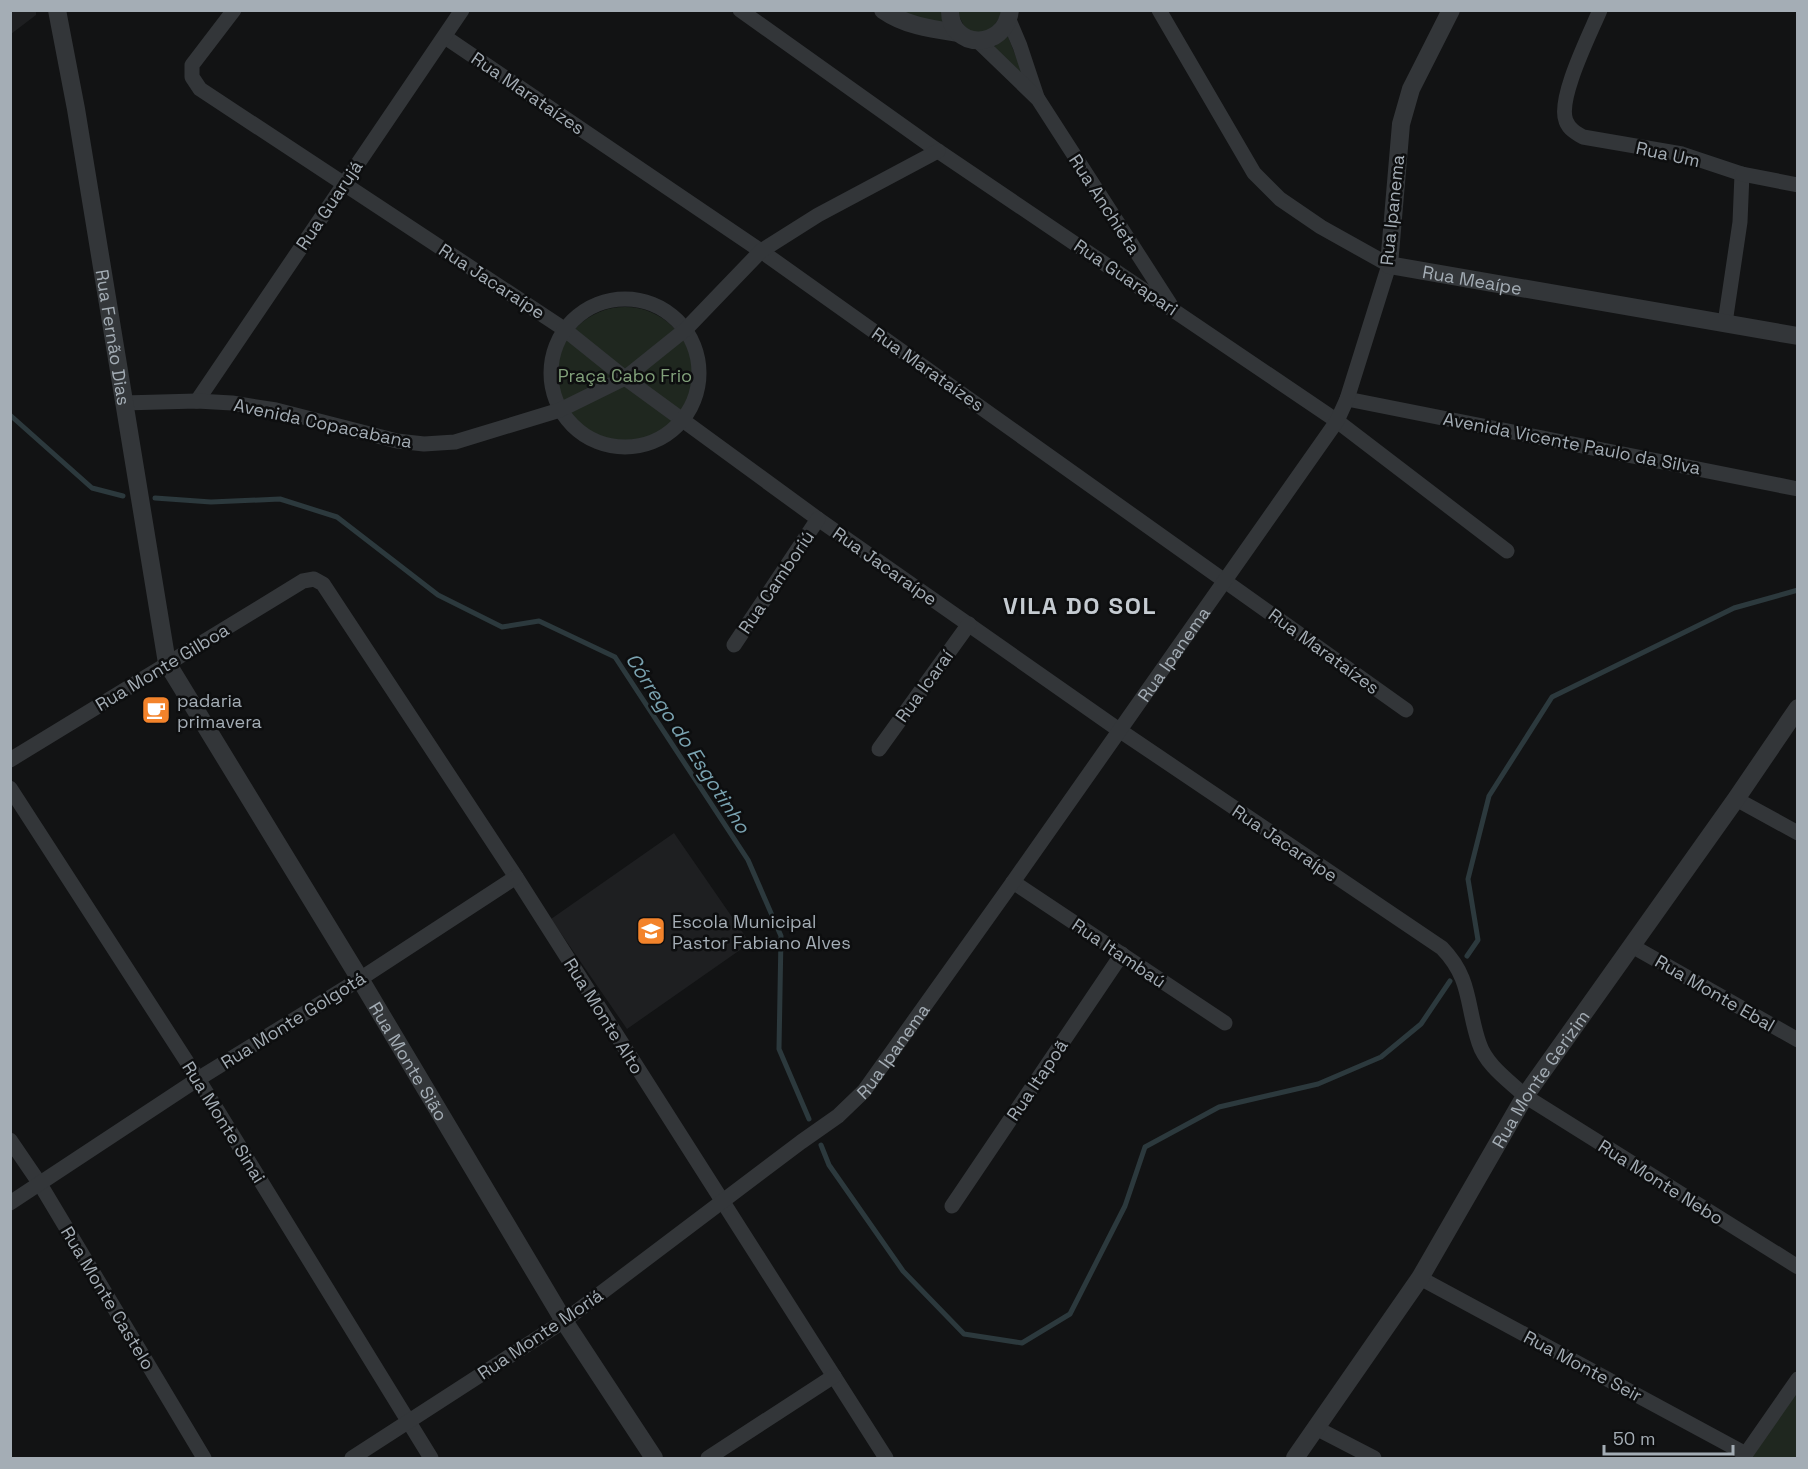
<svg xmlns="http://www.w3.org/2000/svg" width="1808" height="1469" font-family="'Space Grotesk',sans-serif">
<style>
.built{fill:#1e1f21}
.green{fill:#1f271f}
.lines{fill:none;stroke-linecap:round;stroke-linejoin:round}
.stream{stroke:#2c393d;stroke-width:5}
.minor{stroke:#333639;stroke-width:15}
.tertiary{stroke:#333639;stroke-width:18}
.labels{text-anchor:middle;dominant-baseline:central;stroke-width:5;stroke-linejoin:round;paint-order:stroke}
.street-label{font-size:18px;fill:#a4adb5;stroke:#0d0e0f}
.park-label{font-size:18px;fill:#81a07a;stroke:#0d0e0f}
.poi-label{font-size:18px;fill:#a4adb5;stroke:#0d0e0f;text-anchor:start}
.water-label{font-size:20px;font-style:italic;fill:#7aa3b1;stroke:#0d0e0f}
.district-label{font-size:24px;font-weight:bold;letter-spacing:1.5px;fill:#c5cbd1;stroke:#0d0e0f}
</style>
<rect width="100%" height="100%" fill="#121314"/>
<path class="built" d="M11,10L36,11V15L11,34Z
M674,833L750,943L627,1029L551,919Z"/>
<path class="green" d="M956,10L1004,11L989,33L967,32Z
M901,11H943L944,24L939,26Z
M1007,34L1026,82L994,47Z
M557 375a68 68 0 1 1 136 0a68 68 0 1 1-136 0Z
M1797,1372V1458H1738Z"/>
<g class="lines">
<path class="stream" d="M10,415L92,488L123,496
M155,498L211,502L280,499L337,517L438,595L502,627L539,621L615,657L748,860L781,936L779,1049L809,1119
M1467,956L1478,940L1468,879L1489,796L1552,697L1734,608L1798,590
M821,1145L829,1165L903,1271L964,1334L1022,1343L1070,1314L1125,1206L1145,1147L1219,1107L1318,1084L1381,1057L1421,1024L1450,981"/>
<g class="minor">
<path d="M234,10L192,65V77L200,89L564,329L625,378L818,519L1119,730L1442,948C1472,979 1466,1005 1479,1043C1486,1065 1508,1080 1525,1096L1798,1267"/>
<path d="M740,10L938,151L1337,421L1507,551"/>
<path d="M1600,10C1590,34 1557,99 1566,121C1569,129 1576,133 1583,137L1682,154L1742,174L1740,222L1725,323"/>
<path d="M1009,20L1020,46L1037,97"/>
<path d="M445,37L761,251L1406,710"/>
<path d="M978,41L1038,99L1170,304"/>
<path d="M1742,174L1798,185"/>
<circle cx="625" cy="373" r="74"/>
<path d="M1347,399L1798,489"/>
<path d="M197,401L462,10"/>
<path d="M123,403L197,401L232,403L276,410L397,441L424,444L455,442L560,410L625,378L686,329L761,251L818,215L938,151"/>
<path d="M734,645L818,519"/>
<path d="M879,749L969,624"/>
<path d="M10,760L303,581L314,579L323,584L516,877L886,1458"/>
<path d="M10,788L198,1079L431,1458"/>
<path d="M1736,799L1798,833"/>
<path d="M1013,882L1225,1023"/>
<path d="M1632,946L1798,1040"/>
<path d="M10,1140L40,1184L204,1458"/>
<path d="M10,1203L198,1079L360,979L516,877"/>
<path d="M952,1206L1122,954"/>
<path d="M1420,1278L1746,1454"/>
<path d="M1316,1428L1374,1458"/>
<path id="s1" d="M352,1458L564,1321L801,1142L838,1116L864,1091L1013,882L1337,421L1347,399L1389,265L1321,227L1280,199L1254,173L1159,10"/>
<path d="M708,1458L834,1376"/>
<path d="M1743,1458L1798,1379"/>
</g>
<g class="tertiary">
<path id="s2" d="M57,10L76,109L167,663L360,979L564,1321L654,1458"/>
<path d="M883,10C906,26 932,29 959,33"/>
<path d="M950,10C949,49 1005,52 1010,10"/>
<path id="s3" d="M1451,10L1411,89L1401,124L1389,265L1798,336"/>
<path id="s4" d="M1295,1458L1420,1278L1525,1096L1736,799L1798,708"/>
</g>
</g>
<defs>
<g id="cafe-square" transform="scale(1.5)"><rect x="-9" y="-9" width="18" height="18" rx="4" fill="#f3832b" stroke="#0d0e0f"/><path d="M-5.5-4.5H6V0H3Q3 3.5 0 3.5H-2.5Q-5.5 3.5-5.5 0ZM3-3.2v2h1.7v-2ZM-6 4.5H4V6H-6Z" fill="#fff"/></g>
<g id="school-square" transform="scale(1.5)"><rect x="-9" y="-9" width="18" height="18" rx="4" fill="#f3832b" stroke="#0d0e0f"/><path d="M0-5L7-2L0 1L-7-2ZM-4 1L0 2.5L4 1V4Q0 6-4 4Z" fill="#fff"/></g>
</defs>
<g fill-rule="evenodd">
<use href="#cafe-square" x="156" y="710"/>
<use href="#school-square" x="651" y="931"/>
</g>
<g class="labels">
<g class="street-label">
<text transform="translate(528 93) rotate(34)">Rua Marataízes</text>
<text transform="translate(1668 154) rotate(12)">Rua Um</text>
<text transform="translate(1105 204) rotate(57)">Rua Anchieta</text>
<text transform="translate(329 205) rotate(-56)">Rua Guarujá</text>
<text transform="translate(1392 210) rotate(-84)">Rua Ipanema</text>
<text transform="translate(1126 277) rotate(34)">Rua Guarapari</text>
<text stroke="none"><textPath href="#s3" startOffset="351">Rua Meaípe</textPath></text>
<text transform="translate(492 281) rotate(33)">Rua Jacaraípe</text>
<text stroke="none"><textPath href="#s2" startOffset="332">Rua Fernão Dias</textPath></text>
<text transform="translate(928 369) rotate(35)">Rua Marataízes</text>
<text transform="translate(323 423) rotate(12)">Avenida Copacabana</text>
<text transform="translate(1572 443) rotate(11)">Avenida Vicente Paulo da Silva</text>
<text transform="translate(885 566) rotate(35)">Rua Jacaraípe</text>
<text transform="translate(776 582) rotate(-56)">Rua Camboriú</text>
<text transform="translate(1324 651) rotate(36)">Rua Marataízes</text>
<text stroke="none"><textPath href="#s1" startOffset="1166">Rua Ipanema</textPath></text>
<text transform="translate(162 667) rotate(-31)">Rua Monte Gilboa</text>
<text transform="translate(924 686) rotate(-54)">Rua Icaraí</text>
<text transform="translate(1285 843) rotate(34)">Rua Jacaraípe</text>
<text transform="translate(1119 953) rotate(34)">Rua Itambaú</text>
<text transform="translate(1715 993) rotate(30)">Rua Monte Ebal</text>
<text transform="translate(604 1016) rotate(58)">Rua Monte Alto</text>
<text transform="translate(293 1020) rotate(-32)">Rua Monte Golgotá</text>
<text stroke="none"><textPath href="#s1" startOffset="680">Rua Ipanema</textPath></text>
<text stroke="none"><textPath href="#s2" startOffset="1128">Rua Monte Sião</textPath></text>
<text transform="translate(1037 1080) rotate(-56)">Rua Itapoã</text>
<text stroke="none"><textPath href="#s4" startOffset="452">Rua Monte Gerizim</textPath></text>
<text transform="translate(224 1122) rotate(58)">Rua Monte Sinai</text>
<text transform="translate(1661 1182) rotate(32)">Rua Monte Nebo</text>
<text transform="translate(108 1298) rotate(59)">Rua Monte Castelo</text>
<text transform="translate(540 1334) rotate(-34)">Rua Monte Moriá</text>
<text transform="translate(1583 1366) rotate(28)">Rua Monte Seir</text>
</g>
<g class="park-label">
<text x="625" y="375">Praça Cabo Frio</text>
</g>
<g class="poi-label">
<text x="177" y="700">padaria<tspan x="177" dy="21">primavera</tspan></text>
<text x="672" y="921">Escola Municipal<tspan x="672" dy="21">Pastor Fabiano Alves</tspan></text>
</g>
<g class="water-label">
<text transform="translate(688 743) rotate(57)">Córrego do Esgotinho</text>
</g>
<g class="district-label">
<text x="1080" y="605">VILA DO SOL</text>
</g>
</g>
<rect width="1808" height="1469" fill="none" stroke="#a4adb5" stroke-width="24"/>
<path d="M1604 1445v9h129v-9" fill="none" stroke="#a4adb5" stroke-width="3"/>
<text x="1613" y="1445" font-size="18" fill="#a4adb5" stroke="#0d0e0f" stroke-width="4.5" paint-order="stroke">50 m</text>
</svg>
